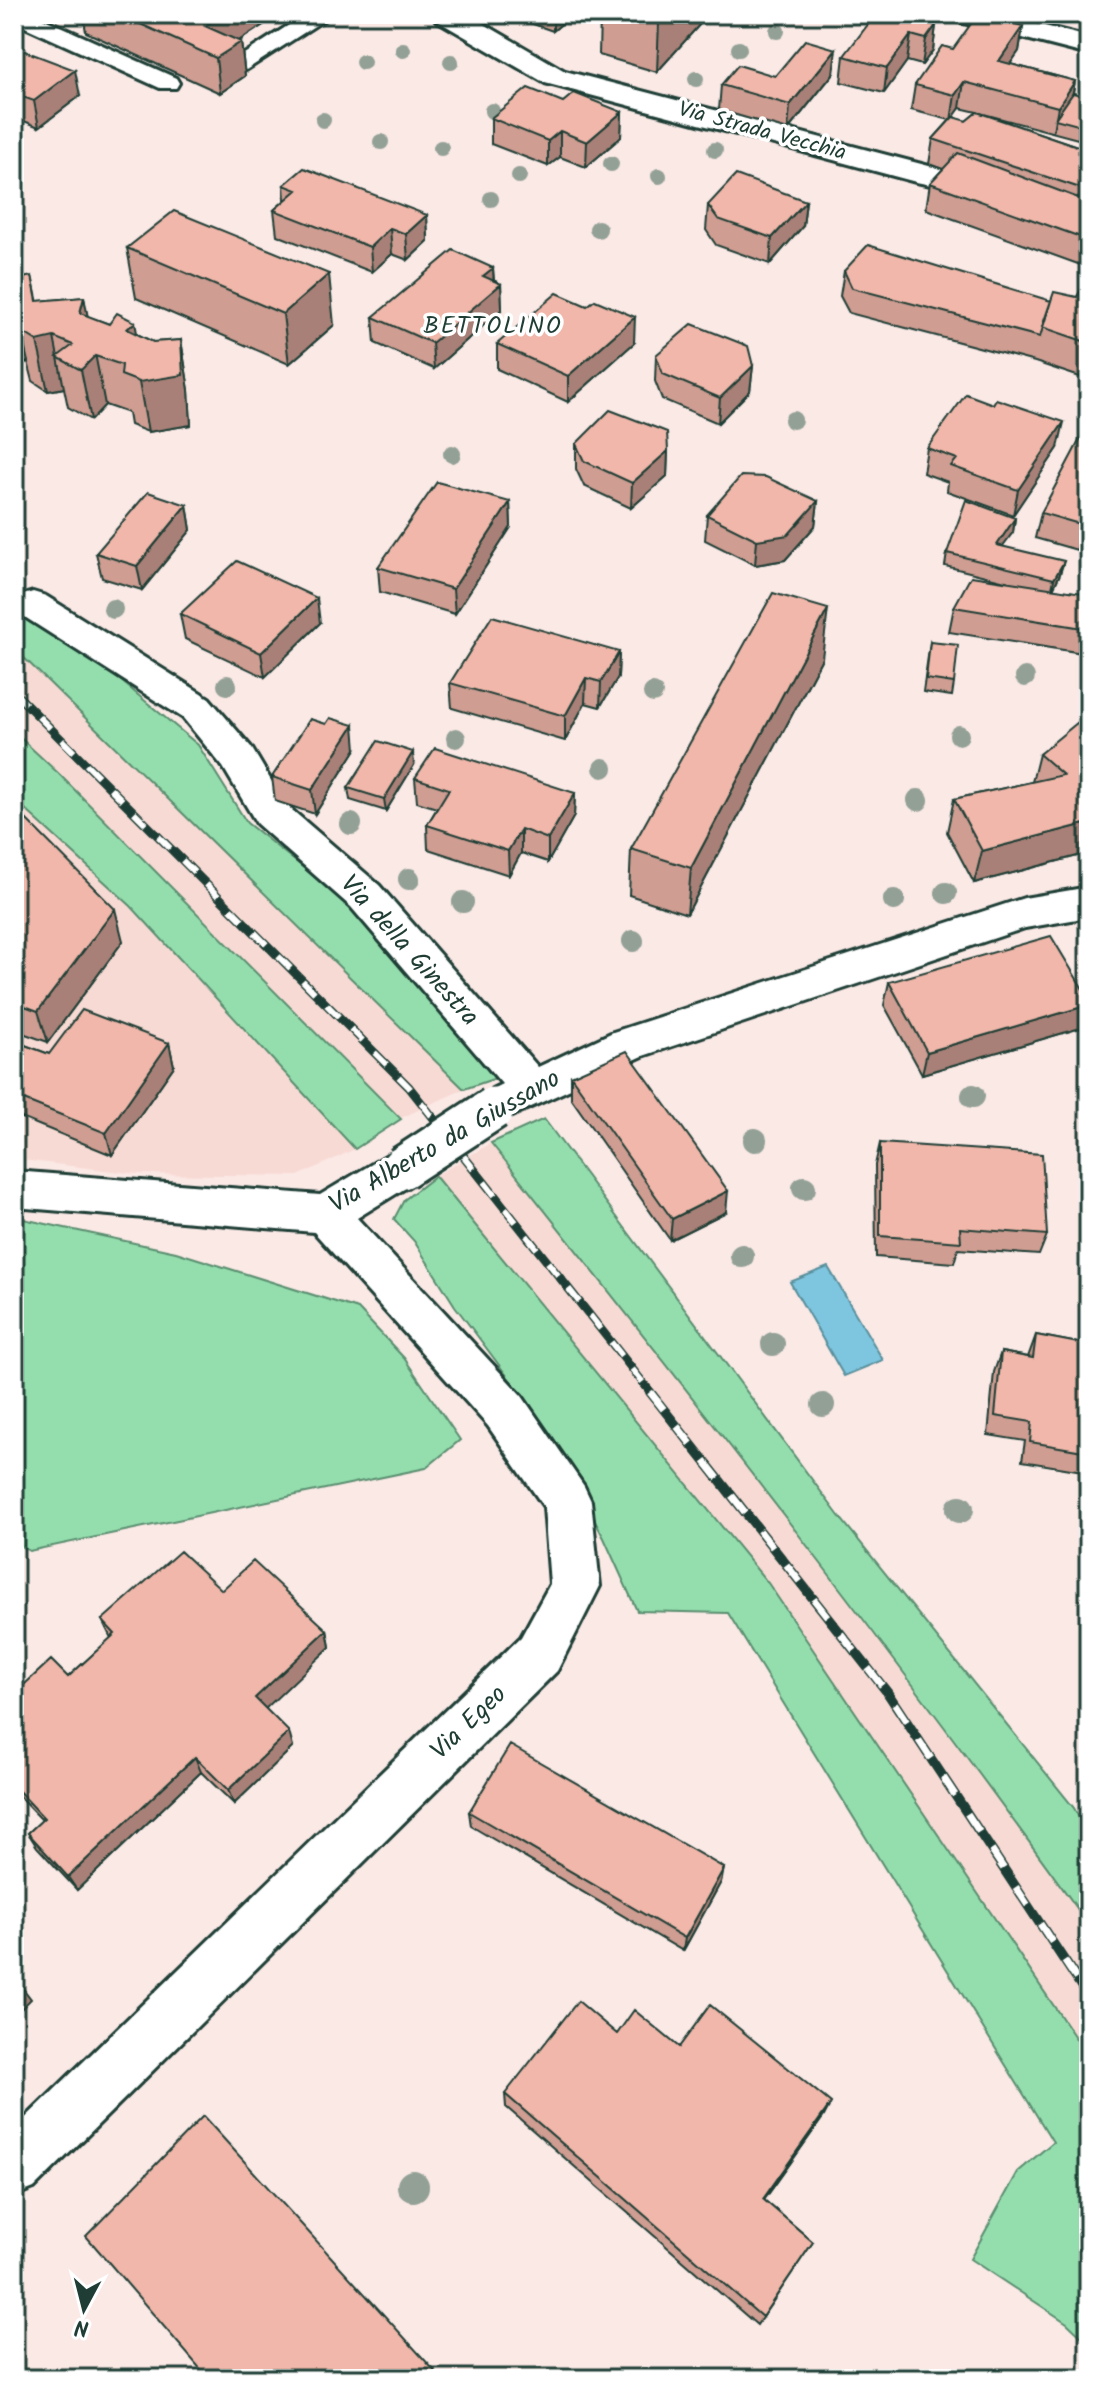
<svg xmlns="http://www.w3.org/2000/svg" width="1103" height="2393" font-family="Kalam,sans-serif">
<style>
.built{fill:#f8dad4}
.green{fill:#94dead;stroke:#5a8e70;stroke-width:2}
.water{fill:#7ec5df;stroke:#588f9b;stroke-width:2}
.lines{fill:none;stroke-linecap:round;stroke-linejoin:round}
.lane-casing{stroke:#1f3d34;stroke-width:6}
.street-casing{stroke:#1f3d34;stroke-width:6}
.secondary-casing{stroke:#1f3d34;stroke-width:6}
.lane{fill:#fff;fill-rule:evenodd}
.street{fill:#fff;fill-rule:evenodd}
.secondary{fill:#fff;fill-rule:evenodd}
.rail-far1-casing{stroke:#1f3d34;stroke-width:9}
.rail-casing{stroke:#1f3d34;stroke-width:10}
.rail-far1{stroke:#fff;stroke-width:6;stroke-dasharray:17;stroke-linecap:butt}
.rail{stroke:#fff;stroke-width:7;stroke-dasharray:22;stroke-linecap:butt}
.street-bridge-casing{stroke:#1f3d34;stroke-width:47;stroke-linecap:butt}
.street-bridge{stroke:#fff;stroke-width:41}
.tree{fill:#92a095}
.wall{fill:#cf9d92;stroke:#1f3d34;stroke-width:2;fill-rule:evenodd}
.shaded-wall{fill:#a98077;stroke:#1f3d34;stroke-width:2}
.building{fill:#f1b7aa;stroke:#1f3d34;stroke-width:2}
.labels{text-anchor:middle;dominant-baseline:central;stroke-width:7;stroke-linejoin:round;paint-order:stroke}
.far-street-label{font-size:22px;fill:#1f3d34;stroke:#fff}
.far-neighbourhood-label{font-size:24px;letter-spacing:2px;fill:#1f3d34;stroke:#fff}
.street-label{font-size:26px;fill:#1f3d34;stroke:#fff}
</style>
<rect width="100%" height="100%" fill="#fbe9e6"/>
<filter id="ink" filterUnits="userSpaceOnUse"><feTurbulence type="fractalNoise" baseFrequency=".0125" numOctaves="2"/><feDisplacementMap in="SourceGraphic" scale="16" xChannelSelector="R" yChannelSelector="G"/><feConvolveMatrix kernelMatrix="1 2 1 2 8 2 1 2 1" color-interpolation-filters="sRGB"/></filter>
<g filter="url(#ink)">
<path class="built" d="M14,648L464,1089L401,1118L14,732Z
M14,799L131,906L355,1149L298,1176L137,1174L14,1159Z
M491,1143L732,1445L971,1760L1089,1925V2058L768,1583L435,1176Z"/>
<path class="green" d="M14,608L114,675L198,745L247,823L348,903L499,1077L464,1089L14,648Z
M14,732L58,773L401,1119L355,1149L131,906L14,799Z
M544,1119L839,1516L1074,1808L1089,1837V1925C898,1658 696,1400 491,1143Z
M435,1176L768,1583L1089,2058V2344L1067,2323L970,2259L1018,2172L1053,2142L728,1613L637,1611L604,1538L540,1420L455,1306L414,1241L394,1219L404,1200Z
M14,1217L176,1252L358,1309L404,1358L460,1440L426,1468L29,1551L14,1542Z"/>
<path class="water" d="M828,1267L883,1360L844,1376L790,1282Z"/>
<g class="lines">
<g class="lane-casing">
<path id="lane" d="M14,14H33L176,78L179,83L176,88H160L14,22Z
M306,14H333L246,70H230L227,65Z"/>
</g>
<g class="street-casing">
<path id="street" d="M432,14H467L565,71L929,166L1001,180L1089,213V233L982,195L916,182L545,83L436,20Z
M33,592L46,596L209,698L251,747L285,804L379,885L538,1067L613,1032L1024,898L1089,887V917L1025,928L643,1056L507,1118L492,1113L486,1101L492,1089L502,1084L351,907L257,824L223,767L183,718L20,614L15,605L20,596Z
M402,1150L417,1155L424,1168L417,1181L357,1218L522,1396L584,1486L591,1501L600,1586L557,1671L34,2188L14,2196V2129L521,1637L550,1584L544,1507L488,1426L314,1232L14,1207V1171L320,1195L387,1155Z"/>
</g>
<g class="secondary-casing">
<path id="secondary" d="M948,14H996L1089,37V55L952,20Z"/>
</g>
<use href="#lane" class="lane"/>
<use href="#street" class="street"/>
<use href="#secondary" class="secondary"/>
<g class="rail-far1-casing">
<path id="rail-far1" d="M14,692L409,1087L652,1394"/>
</g>
<g class="rail-casing">
<path id="rail" d="M650,1392L887,1692L1089,1998"/>
</g>
<use href="#rail-far1" class="rail-far1"/>
<use href="#rail" class="rail"/>
<g class="street-bridge-casing">
<path id="street-bridge" d="M402,1168L494,1108"/>
</g>
<use href="#street-bridge" class="street-bridge"/>
</g>
<g class="tree">
<circle cx="777" cy="31" r="8"/>
<circle cx="739" cy="49" r="8"/>
<circle cx="403" cy="50" r="8"/>
<circle cx="363" cy="62" r="8"/>
<circle cx="451" cy="62" r="8"/>
<circle cx="696" cy="79" r="8"/>
<circle cx="492" cy="111" r="8"/>
<circle cx="323" cy="120" r="8"/>
<circle cx="381" cy="142" r="8"/>
<circle cx="441" cy="148" r="8"/>
<circle cx="715" cy="150" r="8"/>
<circle cx="611" cy="164" r="8"/>
<circle cx="519" cy="176" r="8"/>
<circle cx="659" cy="176" r="8"/>
<circle cx="491" cy="199" r="8"/>
<circle cx="598" cy="229" r="9"/>
<circle cx="793" cy="420" r="9"/>
<circle cx="452" cy="454" r="9"/>
<circle cx="113" cy="609" r="10"/>
<circle cx="1025" cy="677" r="10"/>
<circle cx="227" cy="685" r="10"/>
<circle cx="653" cy="693" r="10"/>
<circle cx="959" cy="735" r="10"/>
<circle cx="456" cy="738" r="10"/>
<circle cx="603" cy="768" r="10"/>
<circle cx="918" cy="800" r="11"/>
<circle cx="351" cy="824" r="11"/>
<circle cx="409" cy="879" r="11"/>
<circle cx="946" cy="893" r="11"/>
<circle cx="894" cy="900" r="11"/>
<circle cx="463" cy="902" r="11"/>
<circle cx="633" cy="941" r="11"/>
<circle cx="973" cy="1096" r="12"/>
<circle cx="755" cy="1140" r="12"/>
<circle cx="804" cy="1188" r="12"/>
<circle cx="742" cy="1256" r="12"/>
<circle cx="773" cy="1344" r="12"/>
<circle cx="823" cy="1405" r="12"/>
<circle cx="960" cy="1509" r="14"/>
<circle cx="413" cy="2186" r="16"/>
</g>
<path class="wall" d="M83,14H280L239,41L241,42L245,76L220,93L86,32Z
M513,14H573L553,31L513,17Z
M600,14H709L657,72L599,55Z
M936,25L933,50L922,65L907,61L884,93L841,82L844,56Z
M1023,26L1019,51L1010,64L1075,81L1073,93L1089,97V142L980,113L1089,150V268L926,209L930,183L943,169L929,164L933,139L950,120L911,110L915,85L953,49ZM960,108L977,112L966,121L953,117Z
M14,47L80,96L39,127L14,117Z
M833,74L788,130L719,110L721,85L775,76Z
M563,102L622,112L621,137L586,167L560,157L548,166L491,144V118Z
M284,185L427,215L428,241L408,260L392,254L372,272L277,235L274,210L285,200Z
M806,201L803,226L770,264L716,245L706,230L708,205Z
M127,248L334,325L289,364L136,298Z
M493,268L494,280L501,284L502,309L434,369L375,343L373,317Z
M844,271L1051,301L1077,297L1089,276V380L1035,362L849,313L840,296Z
M14,280L38,301L84,297L87,316L137,334L153,342L181,340L189,390L191,425L148,432L130,425L128,413L105,405L91,420L68,407L64,388L48,391L33,381L28,362L14,365Z
M634,343L568,402L497,369V344Z
M656,355L753,366L750,391L718,423L662,399L655,381Z
M1089,429V542L1082,540L1077,550L1035,538L1041,513Z
M576,444L668,451L667,476L631,508L584,486L576,469Z
M927,448H1058L1013,515L947,491L948,482L923,473Z
M818,501L815,526L785,560L755,565L705,540L707,515Z
M510,502L511,527L455,614L380,592L378,567Z
M187,505L191,530L142,590L102,578L96,553Z
M1015,518L1013,532L1002,546L1060,574L1053,589L1089,594V654L949,632L954,607L1006,581L945,566L947,553Z
M180,614L320,623L265,677L185,639Z
M930,642L954,683L952,696L923,692Z
M619,652L618,677L600,707L585,703L565,741L452,708L450,683Z
M822,658L687,914L629,895L631,849Z
M1089,718V853L974,883L947,832L954,799L1032,782L1039,754Z
M356,749L315,814L275,801L272,777Z
M414,765L386,811L350,800L348,788Z
M415,778L575,793L574,816L548,862L521,853L509,875L428,849L427,825L437,808L417,802Z
M14,807L123,941L48,1042L14,1030Z
M889,982L1089,999V1013L1084,1027L922,1074L884,1005Z
M14,1041L49,1054L169,1043L174,1066L112,1155L14,1115Z
M571,1076L726,1212L670,1240L571,1098Z
M880,1143L1047,1235L1039,1255L958,1249L954,1263L876,1257L875,1165Z
M1036,1335L1089,1345V1472L1022,1461L1025,1441L988,1435L994,1372L1001,1352L1028,1357Z
M222,1590L327,1630L330,1647L265,1708L293,1747L234,1804L201,1772L77,1890L37,1847L28,1833L42,1820L14,1791V1694L68,1677L111,1638L102,1620Z
M469,1812L724,1868L721,1882L683,1951L471,1826Z
M617,2034L679,2047L824,2116L764,2200L813,2242L757,2325L506,2107L505,2094Z"/>
<path class="shaded-wall" d="M223,14H280L214,57L205,26Z
M553,14H573L553,31Z
M667,14H709L657,72L659,22Z
M936,25L933,50L922,65L926,39Z
M1023,26L1019,51L995,86L999,61Z
M911,35L907,61L884,93L887,68Z
M241,42L245,76L220,93L216,58Z
M836,49L833,74L788,130L790,105Z
M75,70L80,96L39,127L34,101Z
M1075,81L1070,106L1055,119L1053,132L1058,107Z
M964,82L960,108L951,121L955,95Z
M622,112L621,137L586,167L587,142Z
M560,131V157L548,166V141Z
M806,201L803,226L770,264L772,238Z
M427,215L428,241L408,260L406,234Z
M390,228L392,254L372,272L370,247Z
M493,268L494,290L501,284L502,309L434,369L432,343L483,276Z
M329,274L334,325L289,364L283,314Z
M32,276L43,326L54,337L64,388L48,391L37,341V301Z
M84,297L105,405L91,420L81,370L80,313Z
M21,311V331L28,362L14,365V313Z
M635,317L634,343L568,402V376Z
M135,322L144,372L127,329Z
M181,340L189,390L191,425L148,432L139,382Z
M753,366L750,391L718,423L720,398Z
M1064,422L1058,448L1013,515L1018,490Z
M668,451L667,476L631,508L632,483Z
M818,501L815,526L785,560L755,565L757,540Z
M510,502L511,527L455,614L453,589Z
M187,505L191,530L142,590L137,566Z
M1089,515L1082,540L1077,550L1083,525Z
M1015,518L1013,532L994,558L997,545Z
M1064,561L1060,574L1051,593L1054,579Z
M317,598L320,623L265,677L261,653Z
M828,609L822,658L687,914L691,868Z
M619,652L618,677L600,707L601,682Z
M586,678L585,703L565,741V716Z
M354,725L356,749L315,814L312,790Z
M413,752L414,765L386,811L384,799Z
M575,793L574,816L548,862V839Z
M1089,823V853L974,883L982,851Z
M521,829V853L509,875L508,851Z
M115,909L123,941L48,1042L38,1011Z
M1089,1005V1013L1084,1027L922,1074L927,1052Z
M169,1043L174,1066L112,1155L106,1133Z
M728,1191L726,1212L670,1240L672,1219Z
M327,1630L330,1647L260,1714L255,1698Z
M289,1732L293,1747L234,1804L228,1790Z
M195,1757L201,1772L77,1890L68,1877Z
M724,1868L721,1882L683,1951L685,1938Z
M22,1987L31,1999L14,2016V1995Z
M831,2103L824,2116L757,2210L763,2199Z"/>
<path class="building" d="M118,14H223L205,26L241,42L216,58Z
M630,14H667L659,22Z
M876,14H893L936,25L926,39L911,35L887,68L844,56Z
M978,14L1023,26L999,61L1075,81L1058,107L964,82L955,95L915,85L942,46L953,49Z
M805,40L836,49L790,105L721,85L738,65L775,76Z
M14,47L75,70L34,101L14,94Z
M528,88L563,102L574,93L622,112L587,142L560,131L548,141L491,118Z
M1073,93L1089,97V128L1055,119Z
M977,112L1089,150V191L933,139L953,117L966,121Z
M958,153L1089,202V240L930,183Z
M304,168L427,215L406,234L390,228L370,247L274,210L297,190L284,185Z
M736,175L806,201L772,238L718,219L708,205Z
M174,211L329,274L283,314L127,248Z
M868,245L1051,301L1040,337L852,288L844,271Z
M453,250L493,268L483,276L501,284L432,343L373,317Z
M32,276L37,301L84,297L80,313L109,324L117,313L135,322L127,329L153,342L181,340L183,375L139,382L121,375L122,365L95,356L81,370L57,357L73,345L54,337L37,341L21,331V311L14,313V280Z
M1089,276V343L1042,327L1054,292L1077,297Z
M557,293L587,306L595,300L635,317L568,376L497,344Z
M692,324L748,346L753,366L720,398L663,374L656,355Z
M966,394L993,404L996,399L1064,422L1018,490L951,466L957,459L927,448Z
M610,410L667,432L668,451L632,483L584,461L576,444Z
M1086,428L1089,429V516L1083,525L1041,513Z
M741,476L766,477L818,501L788,535L757,540L707,515Z
M437,482L510,502L453,589L378,567Z
M148,492L187,505L137,566L96,553Z
M966,500L1015,518L997,545L1064,561L1054,579L947,553Z
M237,561L317,598L261,653L180,614Z
M971,576L1089,594V629L954,607Z
M773,593L828,609L691,868L631,849Z
M492,616L619,652L601,682L586,678L565,716L450,683Z
M930,642L958,645L954,683L926,679Z
M330,718L354,725L312,790L272,777L310,719L326,724Z
M1083,718H1089V823L982,851L954,799L1063,775L1039,754Z
M378,741L413,752L384,799L348,788Z
M435,748L575,793L548,839L521,829L508,851L427,825L449,789L415,778Z
M14,807L115,909L38,1011L14,1002Z
M1051,936L1089,999V1005L927,1052L889,982Z
M82,1010L169,1043L106,1133L14,1096V1041L49,1054Z
M627,1051L728,1191L672,1219L571,1076Z
M880,1143L1042,1154L1047,1235L960,1228L961,1242L880,1236Z
M1036,1335L1089,1345V1452L1030,1442L1032,1422L995,1416L1001,1352L1033,1358Z
M180,1551L222,1590L253,1561L327,1630L255,1698L289,1732L228,1790L195,1757L68,1877L28,1833L44,1818L14,1786V1694L51,1660L68,1677L115,1634L102,1620Z
M510,1745L724,1868L685,1938L469,1812Z
M14,1979L22,1987L14,1995Z
M578,2001L617,2034L634,2010L679,2047L710,2005L831,2103L763,2199L813,2242L762,2317L505,2094Z
M203,2116L442,2379H209L86,2236Z"/>
</g>
<g class="labels">
<g class="far-street-label">
<text transform="translate(762 132) rotate(15)">Via Strada Vecchia</text>
</g>
<g class="far-neighbourhood-label">
<text x="493" y="326">BETTOLINO</text>
</g>
<g class="street-label">
<text transform="translate(409 951) rotate(48)">Via della Ginestra</text>
<text transform="translate(445 1142) rotate(-30)">Via Alberto da Giussano</text>
<text transform="translate(469 1723) rotate(-44)">Via Egeo</text>
</g>
</g>
<rect width="1103" height="2393" fill="none" stroke="#fff" stroke-width="48"/>
<rect x="24" y="24" width="1055" height="2345" fill="none" stroke="#1f3d34" stroke-width="3" filter="url(#ink)"/>
<g transform="translate(84 2309) rotate(187)" stroke="#ffffff" stroke-width="6" paint-order="stroke">
<path d="M0-6L14 30L0 20L-14 30Z" fill="#1f3d34"/>
<text y="-12" font-size="22" font-weight="bold" text-anchor="middle" fill="#1f3d34">N</text>
</g>
</svg>
